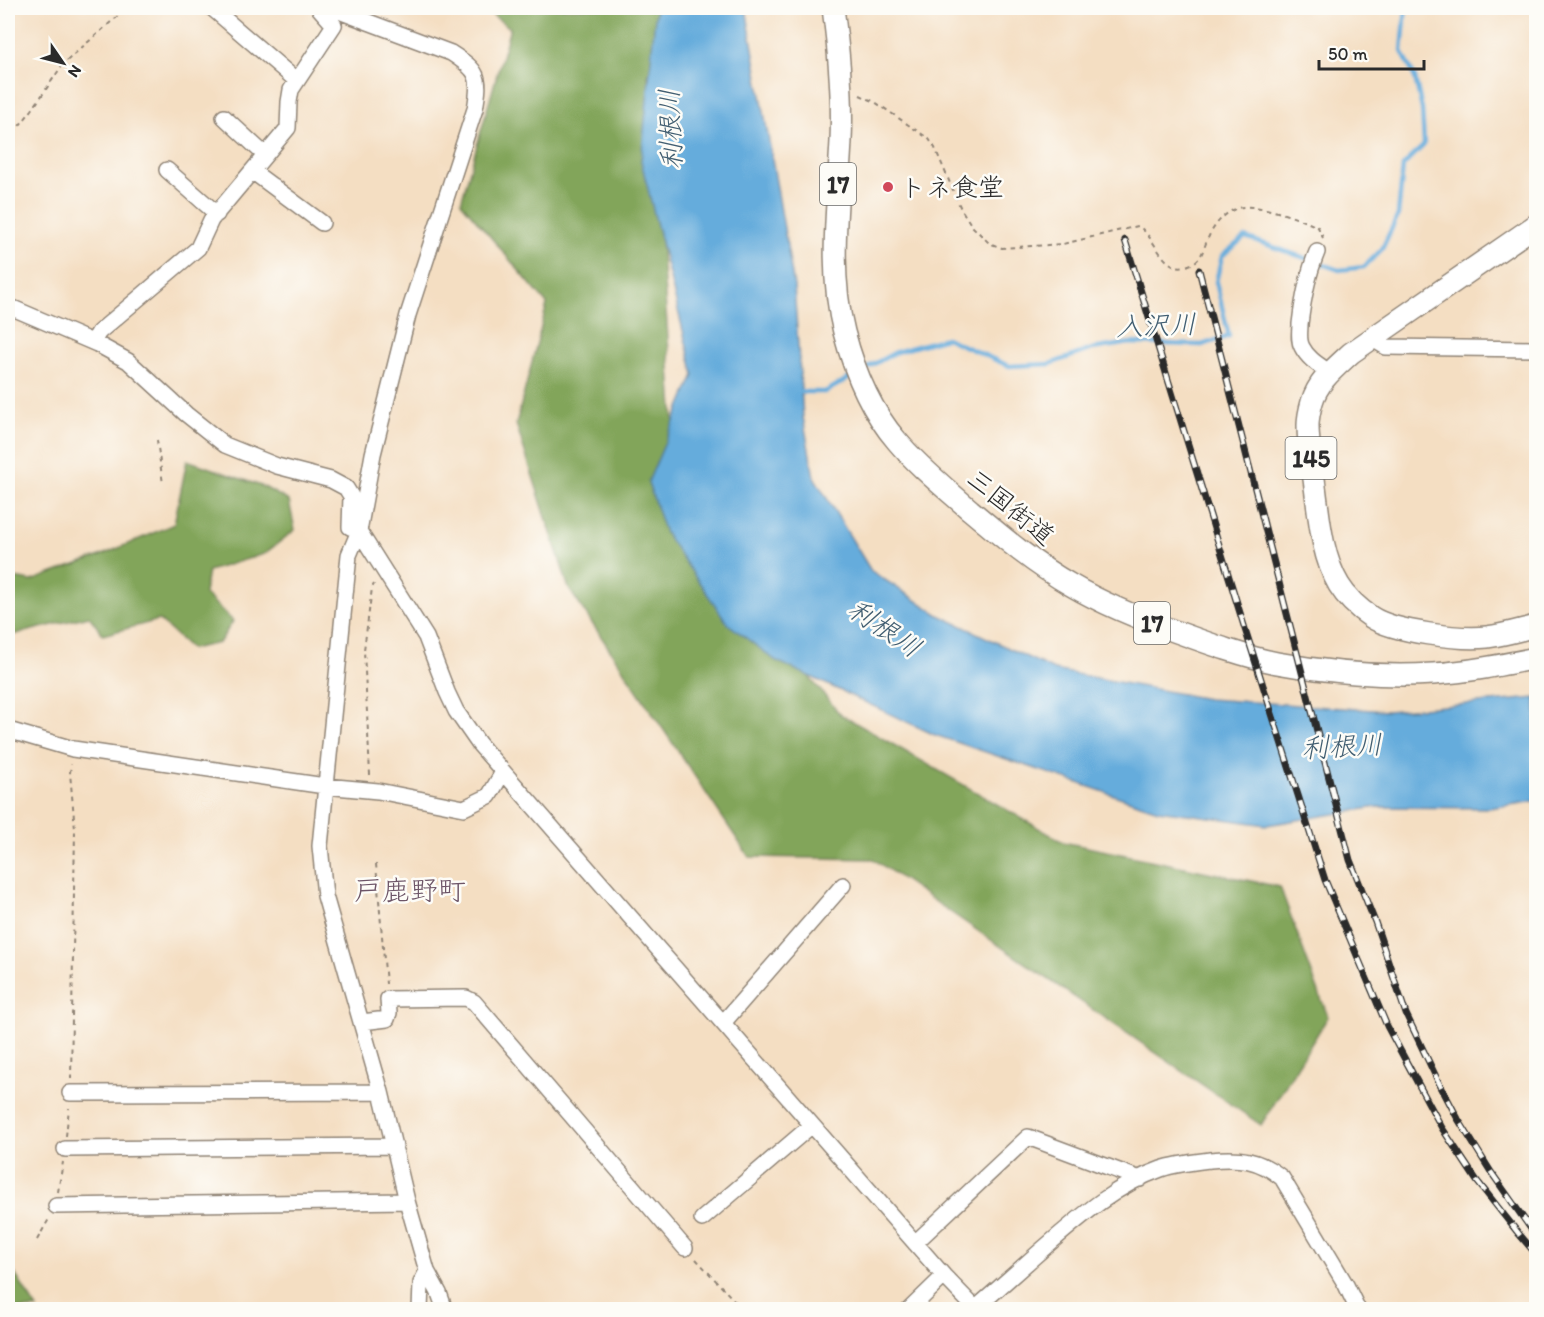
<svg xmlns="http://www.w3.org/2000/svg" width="1544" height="1317" font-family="Itim,'Klee One',sans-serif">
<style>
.forest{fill:#82a55a;stroke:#566842;stroke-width:1.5}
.water{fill:#65acdc;stroke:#486c84;stroke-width:1.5}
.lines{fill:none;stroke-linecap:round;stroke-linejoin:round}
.stream{stroke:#65acdc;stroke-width:4.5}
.minor-casing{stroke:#908476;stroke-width:18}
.highway-casing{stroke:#908476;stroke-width:24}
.path{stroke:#908476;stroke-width:2;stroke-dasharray:4.5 4.5;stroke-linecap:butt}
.minor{stroke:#fff;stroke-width:15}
.highway{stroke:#fff;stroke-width:21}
.rail-casing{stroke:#2b2b2b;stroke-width:7}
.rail{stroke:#fdfcf7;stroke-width:4.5;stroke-dasharray:14;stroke-linecap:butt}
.poi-dot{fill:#d1495b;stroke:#fdfcf7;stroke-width:2}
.labels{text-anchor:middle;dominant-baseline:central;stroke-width:5;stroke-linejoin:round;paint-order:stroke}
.shield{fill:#fdfcf7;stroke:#6a6a68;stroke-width:1.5}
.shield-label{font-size:24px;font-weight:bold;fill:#2b2b2b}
.poi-label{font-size:26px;fill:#2b2b2b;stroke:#fdfcf7;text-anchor:start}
.street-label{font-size:26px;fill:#2b2b2b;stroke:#fdfcf7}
.water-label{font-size:27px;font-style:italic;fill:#425f72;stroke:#fdfcf7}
.quarter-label{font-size:28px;fill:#6e5668;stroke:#fdfcf7}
</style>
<rect width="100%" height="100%" fill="#fdfcf7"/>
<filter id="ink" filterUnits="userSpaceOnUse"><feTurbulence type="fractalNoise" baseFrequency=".0167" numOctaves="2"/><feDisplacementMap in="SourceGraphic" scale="12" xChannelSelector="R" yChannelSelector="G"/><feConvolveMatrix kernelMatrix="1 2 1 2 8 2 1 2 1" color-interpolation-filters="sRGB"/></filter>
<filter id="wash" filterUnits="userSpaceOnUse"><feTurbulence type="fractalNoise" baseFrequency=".008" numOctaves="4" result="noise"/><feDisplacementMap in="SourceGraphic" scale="24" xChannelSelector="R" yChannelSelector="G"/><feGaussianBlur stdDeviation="1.35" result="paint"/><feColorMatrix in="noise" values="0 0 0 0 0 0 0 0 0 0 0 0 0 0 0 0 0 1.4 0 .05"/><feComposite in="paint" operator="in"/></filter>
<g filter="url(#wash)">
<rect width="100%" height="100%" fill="#f4dec2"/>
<path class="forest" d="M483,8H671L648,75L657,182L681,523L840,714L1063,842L1280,887L1328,1017L1261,1125L873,859L749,857L569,589L516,424L547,304L461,202L510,28Z
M187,460L264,487L289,501L295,530L264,554L208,571L204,593L233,621L219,643L191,649L159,620L103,635L89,616L8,636V577L31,581L100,556L174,524Z
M8,1263L37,1309H8Z"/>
<path class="water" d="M656,8H746L794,286L803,417L814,477L871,571L939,615L1054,670L1208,699L1387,711L1536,698V801L1489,808L1377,807L1267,825L1158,810L935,735L775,660L728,624L665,533L648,482L694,375L641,161Z"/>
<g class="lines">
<path class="stream" d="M863,370L896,352L946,338L1009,366L1050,364L1092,349L1130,343L1202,345L1229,336L1216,282L1222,256L1245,237L1339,270L1364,267L1382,249L1398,215L1403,166L1424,145L1422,109L1415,78L1402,51L1406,8
M797,392H825L853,376"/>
</g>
</g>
<g filter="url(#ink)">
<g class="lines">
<g class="minor-casing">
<path id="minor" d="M212,8L297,81
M331,8L451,53C479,71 481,76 475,109L408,315L373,454L359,531L426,637L447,692L456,711L479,744L944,1276L977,1310
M224,117L265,155
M167,170L217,214
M252,171L322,223
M1317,252C1307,276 1303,299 1300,324C1300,332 1298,340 1302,347C1308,359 1319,365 1329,372
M8,306L97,344L128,361L186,414L225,445L277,466L331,480L346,488L351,496L350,527L359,531L349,555L320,846L325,896L381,1092L407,1201L427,1271L439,1293L445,1310
M1371,338L1386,347L1536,349
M93,342L99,332L198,248L211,220L288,128L289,102L291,90L334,25L319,8
M8,730L73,749L325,786L378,791L464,808L489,796L503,772
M362,1022L387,1019L389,1013L388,999L466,998L474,1002L685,1248
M723,1023L843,885
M70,1093L381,1092
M65,1149L395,1146
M56,1206L407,1201
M702,1219L812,1125
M915,1243L1028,1137L1140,1179
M976,1308C999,1288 1021,1268 1044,1248C1080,1217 1116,1185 1161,1169C1176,1164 1194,1162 1210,1160C1239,1157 1259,1159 1282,1178L1346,1285L1358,1310
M420,1310L421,1283L427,1271
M909,1310L944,1276"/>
</g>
<g class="highway-casing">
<path id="highway" d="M833,8C839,52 843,96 841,141C838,204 828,269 844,332C854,370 871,411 897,441C918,466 944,487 969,509C1001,536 1034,564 1071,585C1105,605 1140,619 1177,632C1210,644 1243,656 1277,663C1326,672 1384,677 1433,674C1468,672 1502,665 1536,658
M1536,225L1351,353C1335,368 1318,381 1312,402C1310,409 1308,418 1308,425C1308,443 1311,461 1314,479C1319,514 1321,555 1339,585C1347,598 1359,609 1371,617C1394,632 1461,640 1487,637C1504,635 1520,630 1536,626"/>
</g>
<path class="path" d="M860,95L875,102L929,139L935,148L961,209L972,226L989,243L1002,248L1063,244L1138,226C1153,235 1158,259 1175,266C1179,267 1184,267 1189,265C1203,260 1203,248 1209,236C1215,224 1225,212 1238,208C1257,202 1300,219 1318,227L1323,238
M8,140L32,110L63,64L127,8
M157,440L163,484
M370,775L364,650L372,588L374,584
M376,864L386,984
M71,1079L75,829L70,773L71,764
M66,1136L69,1108
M58,1192L63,1162
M37,1240L49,1219
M696,1259L743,1310"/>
<use href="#minor" class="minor"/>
<use href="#highway" class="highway"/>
<g class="rail-casing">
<path id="rail" d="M1125,240L1245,629L1325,880L1387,1026L1442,1128L1477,1181L1519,1234L1536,1254
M1199,270L1350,860L1375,922L1406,1014L1437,1079L1458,1119L1491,1172L1536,1236"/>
</g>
<use href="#rail" class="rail"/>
</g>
</g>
<circle class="poi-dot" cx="888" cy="187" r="6"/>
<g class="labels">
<g class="shield">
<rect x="820" y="163" width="36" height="42" rx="4.5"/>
<rect x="1285.5" y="437" width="51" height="42" rx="4.5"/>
<rect x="1134" y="602" width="36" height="42" rx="4.5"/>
</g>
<g class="shield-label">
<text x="838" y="184">17</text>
<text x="1311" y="458">145</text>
<text x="1152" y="623">17</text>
</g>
<g class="poi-label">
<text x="900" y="187">トネ食堂</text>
</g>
<g class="street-label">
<text transform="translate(1011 507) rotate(39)">三国街道</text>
</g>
<g class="water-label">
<text transform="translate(670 129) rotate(-92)">利根川</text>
<text transform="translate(1156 325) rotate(-2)">入沢川</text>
<text transform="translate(885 628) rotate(34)">利根川</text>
<text transform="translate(1342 746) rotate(-3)">利根川</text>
</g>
<g class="quarter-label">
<text x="410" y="890">戸鹿野町</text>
</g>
</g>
<rect width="1544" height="1317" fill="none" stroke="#fdfcf7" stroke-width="30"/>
<g transform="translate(63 63) rotate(125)" stroke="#fdfcf7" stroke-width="4.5" paint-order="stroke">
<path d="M0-4.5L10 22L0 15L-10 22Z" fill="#2b2b2b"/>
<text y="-9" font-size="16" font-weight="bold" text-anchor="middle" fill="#2b2b2b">N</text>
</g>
<path d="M1319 60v9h105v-9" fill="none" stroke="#2b2b2b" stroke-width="3"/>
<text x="1328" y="60" font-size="18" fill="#2b2b2b" stroke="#fdfcf7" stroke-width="4.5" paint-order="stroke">50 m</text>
</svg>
